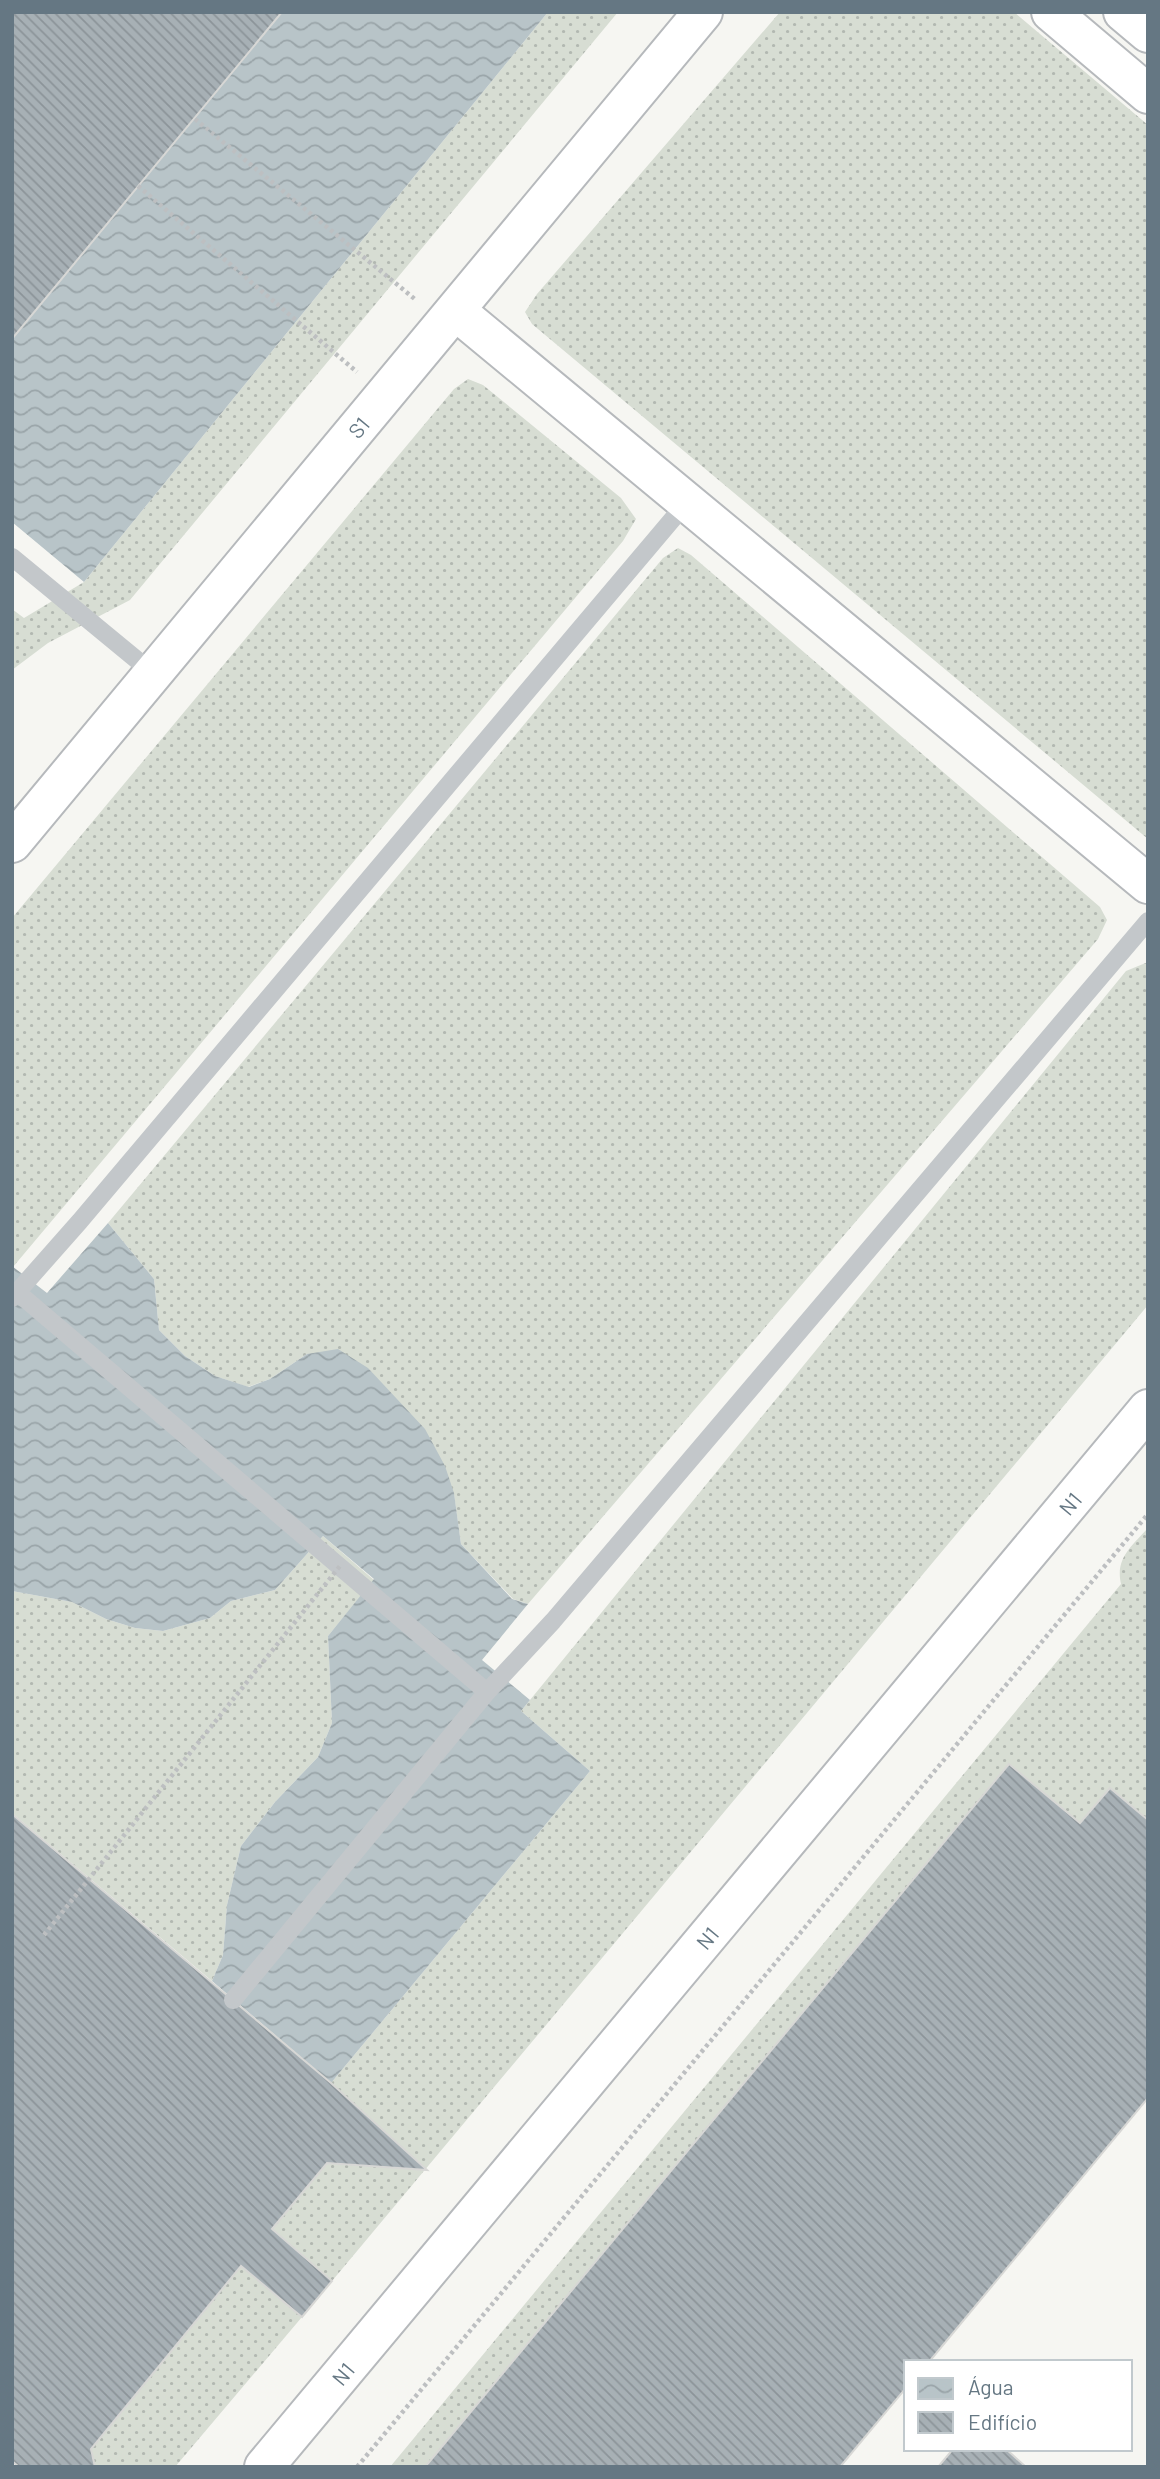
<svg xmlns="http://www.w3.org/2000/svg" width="1160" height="2479" font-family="Barlow,sans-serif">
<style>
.grass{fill:url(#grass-dots)}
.water{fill:url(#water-waves)}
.building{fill:url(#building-back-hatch);stroke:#d7d7d5;stroke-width:2}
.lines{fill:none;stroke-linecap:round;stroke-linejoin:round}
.highway-casing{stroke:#b6b9bc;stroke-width:42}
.path{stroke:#bdbfc1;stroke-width:4.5;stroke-dasharray:3.5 3.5;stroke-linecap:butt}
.lane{stroke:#c3c7ca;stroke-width:18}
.highway{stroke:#fff;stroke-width:38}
.path-bridge{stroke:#bdbfc1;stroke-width:4.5;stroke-dasharray:3.5 3.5;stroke-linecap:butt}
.labels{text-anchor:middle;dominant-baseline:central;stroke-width:7;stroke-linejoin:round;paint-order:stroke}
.street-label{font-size:21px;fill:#657783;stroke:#fff}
</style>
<defs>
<pattern id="grass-dots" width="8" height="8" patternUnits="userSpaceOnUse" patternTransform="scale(1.75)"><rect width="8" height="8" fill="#d7ddd3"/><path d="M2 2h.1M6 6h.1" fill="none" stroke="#b2b8b1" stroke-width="1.8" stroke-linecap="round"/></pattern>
<pattern id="water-waves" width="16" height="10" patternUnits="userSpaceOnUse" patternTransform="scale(1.75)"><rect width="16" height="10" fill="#b8c4c8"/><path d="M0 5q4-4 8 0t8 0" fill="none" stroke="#99a4a8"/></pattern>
<pattern id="building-back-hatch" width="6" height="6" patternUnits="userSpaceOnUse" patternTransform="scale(1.75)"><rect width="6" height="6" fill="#a7b0b5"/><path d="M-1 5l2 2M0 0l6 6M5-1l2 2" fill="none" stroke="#8c9499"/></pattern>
</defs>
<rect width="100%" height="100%" fill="#f6f6f2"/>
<path class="grass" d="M548,12H618L130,600L48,643L12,670V609L24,618L84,582Z
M780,12H1014L1148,125V839L532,324L525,312L537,294Z
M468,379L483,385L621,498L636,519L623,541L13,1267L12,918L454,389Z
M678,548L691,555L1100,907L1107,920L1098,939L528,1604L513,1599L461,1544L454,1494L307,1354L270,1379L248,1387L215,1376L185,1356L159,1330L154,1279L108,1223L663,558Z
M1148,962V1305L332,2281L272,2229L327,2163L426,2170L331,2083L590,1771L521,1711L1126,971Z
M1148,1528V1820L1110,1788L1080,1823L1009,1765L425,2467H390L1121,1584C1115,1558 1132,1546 1148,1528Z
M323,1536L374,1580L328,1636L332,1723L318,1757L275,1802L241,1846L227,1905L223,1955L212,1981L12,1813V1591L72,1602L106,1619L135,1628L163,1631L210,1618L231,1601L275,1590Z
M241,2266L302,2317L175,2467H95L91,2449Z"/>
<path class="water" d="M282,12H548L84,582L12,522V339Z
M108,1223L154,1279L159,1330L185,1356L215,1376L249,1387L270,1379L307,1354L338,1349L368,1368L425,1429L445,1466L454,1493L461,1544L512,1599L528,1604L482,1660L530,1700L521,1711L590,1771L331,2083L212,1981L223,1955L227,1905L241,1846L275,1802L318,1757L332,1723L328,1636L374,1579L323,1536L275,1590L231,1601L210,1618L163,1631L135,1628L106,1619L72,1602L12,1591V1266L47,1293Z"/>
<path class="building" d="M12,12H282L12,339Z
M1009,1764L1080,1823L1110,1788L1148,1820V2098L929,2362H906V2388L840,2467H425Z
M12,1814L331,2083L427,2170L327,2163L272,2229L332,2281L302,2317L241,2266L91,2449L95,2467H19L12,2461Z
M953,2449H1006L1026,2467H938Z"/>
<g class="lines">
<g class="highway-casing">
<g id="highway">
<path d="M1051,12L1148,94"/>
<path d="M1123,12L1148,33"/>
<path d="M456,311L1148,884"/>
<path id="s1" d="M12,843L703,12"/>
<path id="s2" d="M264,2467L1148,1409"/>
</g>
</g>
<path class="path" d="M195,119L416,300
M138,186L357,372
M357,2467L1148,1514"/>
<path class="lane" d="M12,557L154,674
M17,1292L487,1692
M12,1298L80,1221L687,502
M233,2000L487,1692L553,1621L1148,921"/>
<use href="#highway" class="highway"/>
<path class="path-bridge" d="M44,1935L340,1566"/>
</g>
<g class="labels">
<g class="street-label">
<text stroke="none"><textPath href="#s1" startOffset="541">S1</textPath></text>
<text stroke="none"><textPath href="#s2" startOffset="1256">N1</textPath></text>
<text stroke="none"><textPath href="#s2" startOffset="690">N1</textPath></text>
<text stroke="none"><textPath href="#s2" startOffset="122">N1</textPath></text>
</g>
</g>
<rect width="1160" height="2479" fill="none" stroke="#657783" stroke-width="28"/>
<rect x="904" y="2360" width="228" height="91" fill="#ffffff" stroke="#c1c9cd" stroke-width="2"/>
<rect x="918" y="2378" width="35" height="21" fill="url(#water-waves)" stroke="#c1c9cd" stroke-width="2"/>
<text x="968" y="2395" font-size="21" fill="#657783">Água</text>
<rect x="918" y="2412" width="35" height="21" fill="url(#building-back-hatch)" stroke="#c1c9cd" stroke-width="2"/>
<text x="968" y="2430" font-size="21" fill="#657783">Edifício</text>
</svg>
